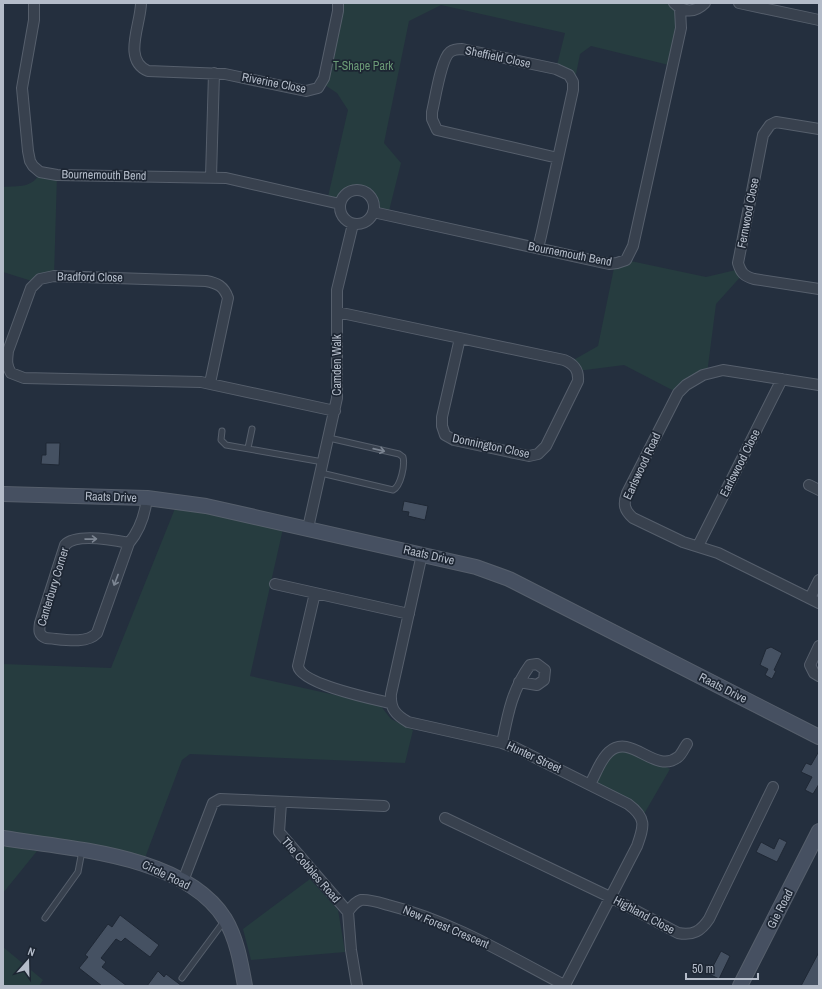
<svg xmlns="http://www.w3.org/2000/svg" width="822" height="989" font-family="'Archivo Narrow',sans-serif">
<style>
.green{fill:#263c3f}
.building{fill:#455162;stroke:#1f2835}
.lines{fill:none;stroke-linecap:round;stroke-linejoin:round}
.lane-casing{stroke:#565f6c;stroke-width:7}
.street-casing{stroke:#565f6c;stroke-width:12}
.secondary-casing{stroke:#565f6c;stroke-width:16}
.lane{stroke:#38414e;stroke-width:5}
.street{stroke:#38414e;stroke-width:10}
.secondary{stroke:#465061;stroke-width:14}
.oneway{stroke:#7c8592}
.labels{text-anchor:middle;dominant-baseline:central;stroke-width:3.5;stroke-linejoin:round;paint-order:stroke}
.street-label{font-size:12px;fill:#b4bcc9;stroke:#1d2633}
.park-label{font-size:12px;fill:#6b9a76;stroke:#1d2633}
</style>
<rect width="100%" height="100%" fill="#242f3e"/>
<path class="green" d="M338,3H674L680,9L673,66L591,46L580,54L576,74L571,79L556,69L565,33L441,5L409,21L384,143L401,163L388,215L373,212C374,188 349,182 340,204L327,201L348,110L337,93L322,83Z
M40,172L57,175L54,276L35,282L3,272V187C18,186 34,188 40,172Z
M626,260L706,277L740,269L743,274L716,304L707,374L678,393L624,365L577,371L570,362L598,346L615,263Z
M178,501L284,524L250,676L380,705L391,719L413,730L405,763L190,754L182,760L143,863L3,830V664L111,668Z
M630,747L670,769L644,814L591,785L607,756Z
M3,846L37,851L3,893Z
M310,879L338,910L345,952L251,960L243,929Z
M3,947L43,980L39,986H3Z"/>
<path class="building" d="M46,443H60L59,465L41,464L42,455H46Z
M404,501L428,506L425,520L408,516L409,512L402,511Z
M771,647L782,653L774,670L776,671L772,679L765,675L768,669L760,665L766,649Z
M819,751V784L813,794L805,790L812,777L801,772L806,763L811,765Z
M779,838L787,842L777,862L756,852L761,842L774,849Z
M120,915L159,945L150,957L125,938L121,942L116,939L101,958L106,962L102,967L127,986H102L79,968L88,957L85,955L108,924L112,927Z
M721,951L730,956L719,979L709,974Z
M819,952V986H801Z
M158,971L164,977L166,974L182,986H147Z"/>
<g class="lines">
<g class="lane-casing">
<path id="lane" d="M222,431L221,440L226,445L323,462
M248,448L252,429
M321,473L393,490C401,486 405,465 403,457L399,454L329,438
M45,918L78,872L82,851
M182,978L225,920"/>
</g>
<g class="street-casing">
<path id="street" d="M34,3V20L22,88L28,151L30,161L33,166L40,172L57,175L226,178L340,204
M141,3C141,24 122,60 148,71L225,74L306,91L318,88L324,78L338,11V3
M674,3C684,13 695,13 705,3
M739,3L819,20
M819,129L776,122L770,125L763,135L738,263C741,273 744,276 754,279L819,289
M211,177L214,73
M340 207a17 17 0 1 1 34 0a17 17 0 1 1-34 0Z
M373,212L609,264L617,263L626,260L633,246L681,28L680,9
M538,248L541,236L573,90V82L569,75L556,69L462,49C458,49 454,49 450,52C441,59 435,100 432,112V119L437,130L558,158
M337,312L564,360C574,364 579,370 578,381L546,446L538,454L529,456L454,440L445,435L442,426V417L460,338
M210,383L228,298C224,286 217,283 206,281L54,276L40,279L31,288L8,351C7,360 6,365 11,373L24,378L201,382L335,411
M819,385L723,370L703,375L686,385L678,393L627,493C623,504 624,510 633,518L683,542L718,553L819,603
M809,485L819,490
M308,528L337,398V290L353,224
M129,543C114,540 76,533 65,545L40,623C39,630 38,635 46,638C61,639 86,645 97,633L129,543C140,530 145,514 147,498
M698,546L782,379
M422,554L391,694C390,709 396,715 408,722L502,743L516,748L628,804C647,818 644,826 637,846L565,985
M275,584L409,614
M315,593L298,666C301,684 373,699 390,703
M810,598L819,580
M819,646L810,665L814,673L819,676
M502,743C508,713 512,690 530,665L537,664L545,670L544,680L537,685L519,682
M590,784C596,774 600,760 609,752C631,732 655,775 678,757C682,754 684,748 687,744
M281,803L279,832L348,912
M445,818L612,898L678,933C693,936 701,931 709,919L773,787
M183,881L213,803L220,799L384,806
M357,986L351,950L348,912C351,907 355,902 361,900C369,899 381,903 388,905C452,921 509,956 566,986"/>
</g>
<g class="secondary-casing">
<path id="secondary" d="M3,494L147,498L206,506L476,567L509,579L819,737
M3,838C71,849 185,855 225,919C237,939 241,964 245,986
M740,986L819,831"/>
</g>
<use href="#lane" class="lane"/>
<use href="#street" class="street"/>
<use href="#secondary" class="secondary"/>
</g>
<defs><path id="oneway-shaft" d="M-6 0H5M1.5-3L5.5 0L1.5 3" fill="none" stroke-width="1.6" stroke-linecap="round" stroke-linejoin="round"/></defs>
<g class="oneway">
<use href="#oneway-shaft" transform="translate(379 450) rotate(13)"/>
<use href="#oneway-shaft" transform="translate(91 539) rotate(-1)"/>
<use href="#oneway-shaft" transform="translate(116 580) rotate(111)"/>
</g>
<g class="labels">
<g class="street-label">
<text transform="translate(498 57) rotate(12)">Sheffield Close</text>
<text transform="translate(274 83) rotate(11)">Riverine Close</text>
<text transform="translate(104 175) rotate(1)">Bournemouth Bend</text>
<text transform="translate(748 213) rotate(-79)">Fernwood Close</text>
<text transform="translate(570 254) rotate(11)">Bournemouth Bend</text>
<text transform="translate(90 277) rotate(1)">Bradford Close</text>
<text transform="translate(337 365) rotate(-90)">Camden Walk</text>
<text transform="translate(491 446) rotate(12)">Donnington Close</text>
<text transform="translate(740 463) rotate(-63)">Earlswood Close</text>
<text transform="translate(642 466) rotate(-65)">Earlswood Road</text>
<text transform="translate(111 497) rotate(2)">Raats Drive</text>
<text transform="translate(429 555) rotate(13)">Raats Drive</text>
<text transform="translate(53 587) rotate(-73)">Canterbury Corner</text>
<text transform="translate(723 688) rotate(27)">Raats Drive</text>
<text transform="translate(534 757) rotate(25)">Hunter Street</text>
<text transform="translate(311 870) rotate(49)">The Cobbles Road</text>
<text transform="translate(166 875) rotate(26)">Circle Road</text>
<text transform="translate(780 909) rotate(-63)">Gie Road</text>
<text transform="translate(644 915) rotate(28)">Highland Close</text>
<text transform="translate(446 927) rotate(23)">New Forest Crescent</text>
</g>
<g class="park-label">
<text x="363" y="66">T-Shape Park</text>
</g>
</g>
<rect width="822" height="989" fill="none" stroke="#b4bcc9" stroke-width="8"/>
<g transform="translate(28 961) rotate(20)" stroke="#1d2633" stroke-width="3" paint-order="stroke">
<path d="M0-3L7 15L0 10L-7 15Z" fill="#b4bcc9"/>
<text y="-6" font-size="11" font-weight="bold" text-anchor="middle" fill="#b4bcc9">N</text>
</g>
<path d="M686 973v6h72v-6" fill="none" stroke="#b4bcc9" stroke-width="2"/>
<text x="692" y="973" font-size="12" fill="#b4bcc9" stroke="#1d2633" stroke-width="3" paint-order="stroke">50 m</text>
</svg>
